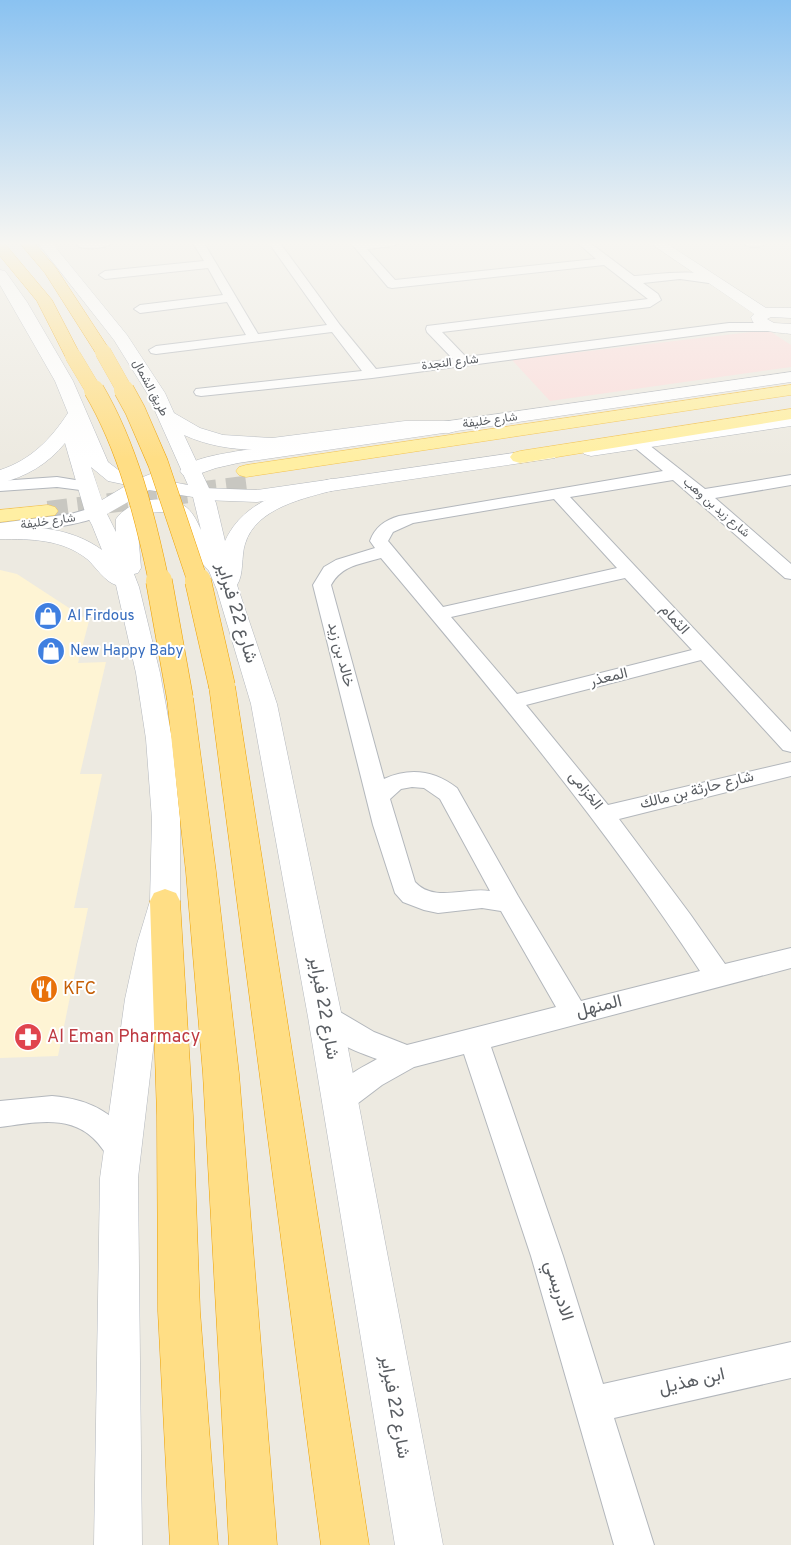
<svg xmlns="http://www.w3.org/2000/svg" width="791" height="1545" font-family="Overpass,Vazirmatn,sans-serif">
<style>
.commercial{fill:#fef4d4}
.medical{fill:#fbdddb}
.lines{fill:none;stroke-linecap:round;stroke-linejoin:round}
.primary-tunnel{stroke:#c8c7c1;stroke-width:20;stroke-dasharray:20 10;stroke-linecap:butt}
.minor-casing{stroke:#b3b7bc;stroke-width:2}
.tertiary-casing{stroke:#b3b7bc;stroke-width:1}
.secondary-casing{stroke:#b4b8be;stroke-width:1}
.primary-casing{stroke:#f4c452;stroke-width:1}
.motorway-casing{stroke:#eda000;stroke-width:1}
.minor{fill:#fff;fill-rule:evenodd}
.tertiary{fill:#fff;fill-rule:evenodd}
.secondary{fill:#fff;fill-rule:evenodd}
.primary{fill:#ffefa3;fill-rule:evenodd}
.motorway{fill:#ffde85;fill-rule:evenodd}
.motorway-bridge-far2-casing{stroke:#eda000;stroke-width:16;stroke-linecap:butt}
.motorway-bridge-far1-casing{stroke:#eda000;stroke-width:21;stroke-linecap:butt}
.motorway-bridge-casing{stroke:#eda000;stroke-width:27;stroke-linecap:butt}
.motorway-bridge-far2{stroke:#ffde85;stroke-width:16}
.motorway-bridge-far1{stroke:#ffde85;stroke-width:20}
.motorway-bridge{stroke:#ffde85;stroke-width:26}
.labels{text-anchor:middle;dominant-baseline:central;stroke-width:4;stroke-linejoin:round;paint-order:stroke}
.far-street-label{font-size:12px;fill:#595d62;stroke:#fff}
.shop-label{font-size:15px;fill:#366cbe;stroke:#fff;text-anchor:start}
.street-label{font-size:15px;fill:#595d62;stroke:#fff}
.near-street-label{font-size:18px;fill:#595d62;stroke:#fff}
.near-food-label{font-size:18px;fill:#c56008;stroke:#fff;text-anchor:start}
.near-health-label{font-size:18px;fill:#be3a42;stroke:#fff;text-anchor:start}
</style>
<rect width="100%" height="100%" fill="#edeae1"/>
<path class="commercial" d="M0,570L17,574L89,621L78,663L106,662L80,774H102L74,908H88L58,1056L0,1058Z"/>
<path class="medical" d="M768,330L791,345V367L550,401L512,360Z"/>
<g class="lines">
<path class="primary-tunnel" d="M48,511L252,485"/>
<g class="minor-casing">
<path id="minor" d="M79,243H112C105,249 88,249 79,247L77,245Z
M193,243H204L258,334L327,325L269,243H280L340,325L376,369L453,359L427,332L426,329L427,326L648,299L604,265L392,288L388,287L351,243H398L393,246L367,249L395,280L596,259L578,243H590L634,276C651,275 703,267 715,279L709,283L680,279L643,283L658,294L661,300L650,307L442,332L466,357L729,323H770L776,327L770,331H729L372,378L201,396L196,395L194,392L196,389L362,371L332,332L156,354L151,353L149,350L156,346L246,335L227,302L140,313L134,309L140,305L223,295L208,268L105,279L99,275L105,271L204,261Z
M742,243H767C761,248 748,248 742,243Z
M639,439L644,441L705,489L791,475V485L715,498L791,564V579L785,578L673,480L570,497L791,732V752L783,750L701,660L526,705L608,805L791,762V776L619,819L690,914L725,964L791,948V968L491,1047L563,1256L603,1384L791,1342V1378L614,1418L654,1545H614L531,1256L464,1054L414,1067L382,1085L349,1110L339,1114L329,1110L324,1101C333,1082 359,1069 377,1059C355,1051 322,1039 311,1017L315,1009L325,1006L335,1009L374,1032L407,1045L556,1007L501,911L482,908L438,913L424,910L403,902L395,893L373,825L313,585L324,567L336,560L375,548L370,541C375,527 385,520 399,516L663,471L634,447L631,444L634,441ZM554,499L617,568L443,607L388,541L393,532L413,523ZM381,558C493,691 604,825 700,971L581,1001L518,896L457,788C435,771 410,767 384,779L331,585C342,565 361,564 381,558ZM625,578L692,650L517,694L451,617ZM412,787L424,788L440,799L490,891C465,887 434,903 415,882L390,799L401,789Z
M57,477L94,483L96,486L94,489L88,491L57,487L0,491V481Z
M95,507L101,508L103,512C94,526 19,531 0,533V523L71,514Z
M52,1096C90,1099 120,1114 136,1150L132,1160L121,1164C104,1157 106,1150 93,1138C68,1114 31,1123 0,1127V1101Z"/>
</g>
<g class="tertiary-casing">
<path id="tertiary" d="M650,243H666L766,308H791V318L771,317L767,319L774,323L791,324V334C777,332 755,333 751,317L754,314Z
M791,372V382L238,463L216,468L190,477L183,475L180,471C189,458 223,454 238,451Z
M791,416V426L591,456L584,454L581,450L584,446L591,444Z
M548,448L555,450L558,454L555,458L257,502L203,500L196,498L193,494L196,490L203,488L257,490Z"/>
</g>
<g class="secondary-casing">
<path id="secondary" d="M38,243H52L127,335L165,393L174,413L200,428L223,435L272,438L405,421H449L456,423L458,427L456,431L449,433C432,432 416,431 399,432C330,440 252,466 184,435L216,503L225,541C244,499 290,489 331,479L338,481L341,485L338,489C306,498 256,507 245,544C241,556 244,575 237,585L277,704L342,1017L443,1545H395L308,1017L251,704L217,590L209,571L193,553L175,519L169,513L161,512L148,513L137,520L141,568L138,573L134,574L139,587L160,673L172,739L180,819V901L169,944L159,999L138,1178L142,1545H94L100,1178L125,999L137,944L150,901L152,819L146,739L136,673L116,585C105,582 96,567 87,559C62,539 31,539 0,539V527C36,526 72,528 102,550L92,525L85,512L65,443C48,464 26,477 0,483V470C31,460 51,439 68,413L55,381L0,285V270L5,271L27,302L73,381L108,462L121,472L143,477L153,473L160,475L162,480L188,485L147,393L114,340ZM91,467L108,481L127,485L102,500ZM149,490L193,497L201,530C197,521 192,510 183,505C163,493 128,501 116,519V532L107,514Z"/>
</g>
<g class="primary-casing">
<path id="primary" d="M791,385V395L246,477L239,475L236,471L239,467L246,465Z
M791,409V419L520,463L513,461L510,457L513,453L520,451Z
M48,505L55,507L58,511L55,515L0,522V510Z"/>
</g>
<g class="motorway-casing">
<path id="motorway" d="M0,243L5,244L52,300L81,356L79,360H67L65,356L37,301L0,256Z
M20,243H34L56,268L111,352L109,355H97L45,273Z
M222,678L231,681L235,686L369,1545H321L209,686L213,681Z
M180,690L189,692L193,698L216,872L239,1074L277,1545H229L203,1074L186,872L167,698L171,692Z
M165,889L176,893L180,901L193,1116L200,1311L218,1545H170L158,1311L157,1116L150,901L154,893Z"/>
</g>
<use href="#minor" class="minor"/>
<use href="#tertiary" class="tertiary"/>
<use href="#secondary" class="secondary"/>
<use href="#primary" class="primary"/>
<use href="#motorway" class="motorway"/>
<g class="motorway-bridge-far2-casing">
<path id="motorway-bridge-far2" d="M103,352L125,391
M73,356L94,391"/>
</g>
<g class="motorway-bridge-far1-casing">
<path id="motorway-bridge-far1" d="M94,390C128,448 145,516 159,582
M124,390L135,410L158,463L198,582"/>
</g>
<g class="motorway-bridge-casing">
<path id="motorway-bridge" d="M159,581L180,698
M198,581L222,686"/>
</g>
<use href="#motorway-bridge-far2" class="motorway-bridge-far2"/>
<use href="#motorway-bridge-far1" class="motorway-bridge-far1"/>
<use href="#motorway-bridge" class="motorway-bridge"/>
</g>
<linearGradient id="sky" x2="0" y2="1"><stop stop-color="#8ac2f1"/><stop offset="0.53" stop-color="#f7f6f2"/><stop offset="1" stop-color="#f7f6f2" stop-opacity="0"/></linearGradient>
<rect width="791" height="459" fill="url(#sky)"/>
<defs>
<g id="shop-disc" transform="scale(1.4375)"><circle r="9.5" fill="#3f7fe0" stroke="#fff"/><path d="M-5-2.5h2.3a2.7 3.5 0 0 1 5.4 0H5L5.5 6h-11ZM-1.5-2.5h3a1.5 2.3 0 0 0-3 0Z" fill="#fff"/></g>
<g id="restaurant-disc" transform="scale(1.4375)"><circle r="9.5" fill="#e8710a" stroke="#fff"/><path d="M-5-6h1v4h1v-4h1v4h1v-4h1v5L-1.5 .5V6h-2V.5L-5-1ZM5-6V6H3V1.5H1.5Q1.5-4 5-6Z" fill="#fff"/></g>
<g id="pharmacy-disc" transform="scale(1.4375)"><circle r="9.5" fill="#e0444e" stroke="#fff"/><path d="M-2-6h4v4h4v4h-4v4h-4v-4h-4v-4h4Z" fill="#fff"/></g>
</defs>
<g fill-rule="evenodd">
<use href="#shop-disc" x="48" y="616"/>
<use href="#shop-disc" x="51" y="651"/>
<use href="#restaurant-disc" x="44" y="989"/>
<use href="#pharmacy-disc" x="28" y="1037"/>
</g>
<g class="labels">
<g class="far-street-label">
<text transform="translate(450 363) rotate(-7)">شارع النجدة</text>
<text transform="translate(150 388) rotate(62)">طريق الشمال</text>
<text transform="translate(490 421) rotate(-8)">شارع خليفة</text>
<text transform="translate(716 508) rotate(41)">شارع زيد بن وهب</text>
<text transform="translate(48 522) rotate(-8)">شارع خليفة</text>
</g>
<g class="shop-label">
<text x="67" y="616">Al Firdous</text>
<text x="70" y="651">New Happy Baby</text>
</g>
<g class="street-label">
<text transform="translate(674 620) rotate(48)">الثمام</text>
<text transform="translate(340 655) rotate(75)">خالد بن زيد</text>
<text transform="translate(609 678) rotate(-14)">المعذر</text>
<text transform="translate(585 791) rotate(51)">الخزامى</text>
<text transform="translate(697 791) rotate(-14)">شارع حارثة بن مالك</text>
</g>
<g class="near-street-label">
<text transform="translate(236 613) rotate(73)">شارع 22 فبراير</text>
<text transform="translate(599 1007) rotate(-14)">المنهل</text>
<text transform="translate(323 1008) rotate(80)">شارع 22 فبراير</text>
<text transform="translate(558 1291) rotate(73)">الادريسي</text>
<text transform="translate(692 1382) rotate(-13)">ابن هذيل</text>
<text transform="translate(394 1407) rotate(80)">شارع 22 فبراير</text>
</g>
<g class="near-food-label">
<text x="63" y="989">KFC</text>
</g>
<g class="near-health-label">
<text x="47" y="1037">Al Eman Pharmacy</text>
</g>
</g>
</svg>
